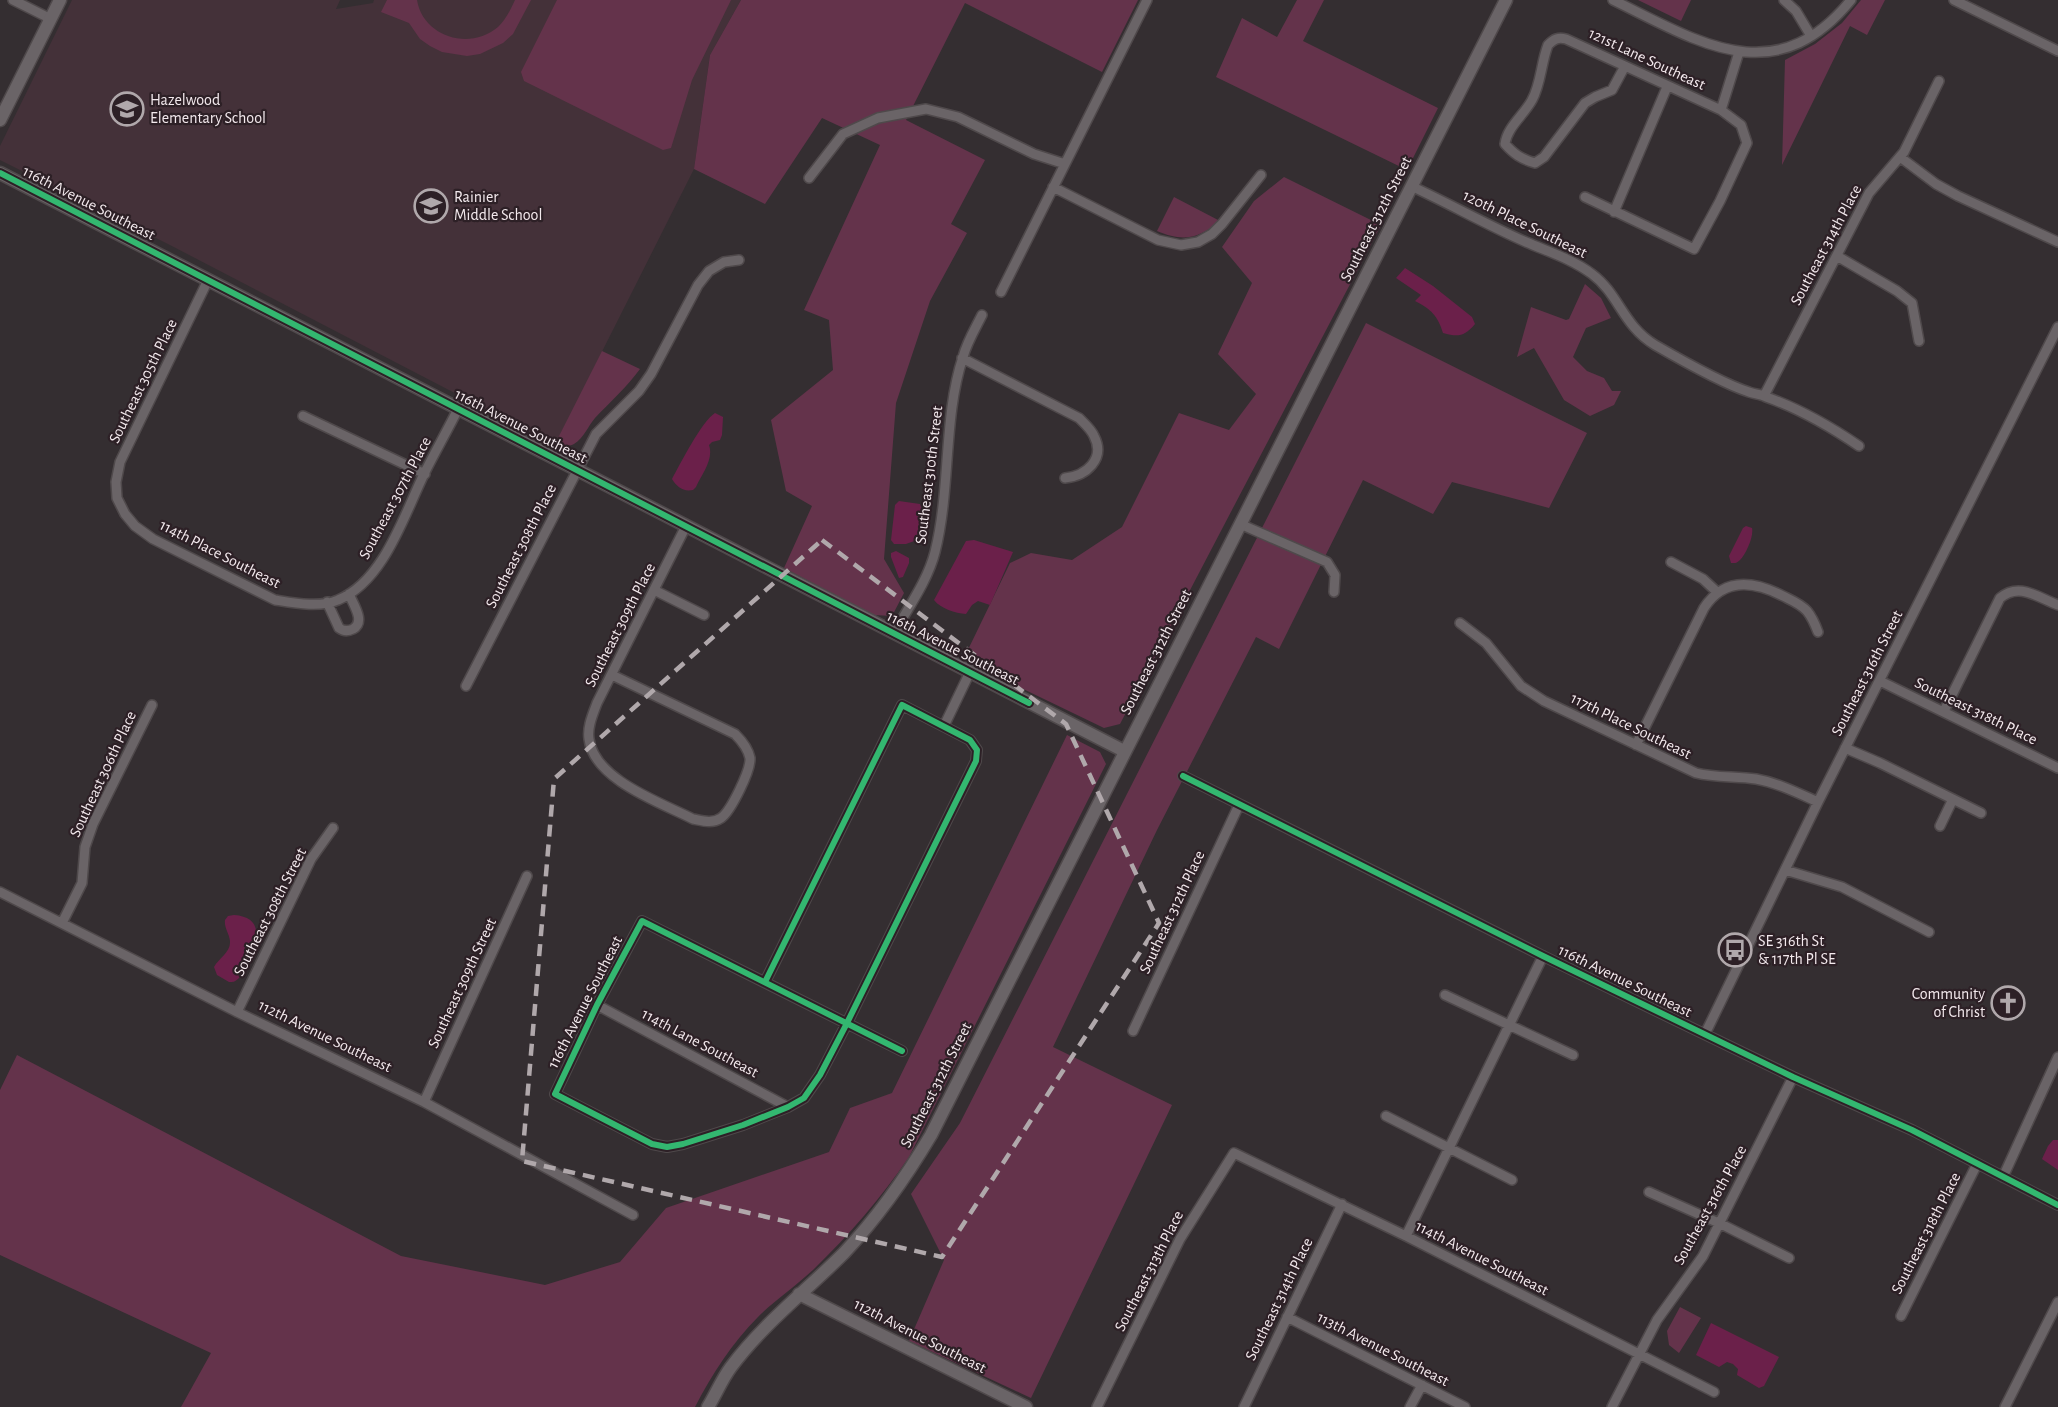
<svg xmlns="http://www.w3.org/2000/svg" width="2058" height="1407" font-family="'Alegreya Sans',sans-serif">
<style>
.built{fill:#443139}
.green{fill:#64334b}
.water{fill:#6b204a}
.lines{fill:none;stroke-linecap:round;stroke-linejoin:round}
.street-casing{stroke:#4f494b;stroke-width:12}
.secondary-casing{stroke:#4f494b;stroke-width:15}
.street{stroke:#6a6467;stroke-width:9}
.secondary{stroke:#6a6467;stroke-width:12}
.cycleway-casing{stroke:#2d2026;stroke-width:10}
.cycleway{stroke:#33b770;stroke-width:6}
.marked{fill:none;stroke:#b0a8ab;stroke-width:4.5;stroke-dasharray:12 8;stroke-linejoin:round}
.labels{text-anchor:middle;dominant-baseline:central;stroke-width:4.5;stroke-linejoin:round;paint-order:stroke}
.street-label{font-size:16px;fill:#f3e9ed;stroke:#2d2026}
.poi-label{font-size:16px;fill:#f3e9ed;stroke:#2d2026;text-anchor:start}
</style>
<rect width="100%" height="100%" fill="#342e31"/>
<path class="built" d="M72,0H340L336,9L373,3L374,0H741L710,55L694,169L555,445L168,244L0,160V146Z"/>
<path class="green" d="M387,0H417C423,37 470,51 498,27C505,21 511,9 515,0H531L513,34L503,43L480,54L467,56L442,52L430,46L420,39L409,23L381,12Z
M557,0H731L692,80L671,148L663,150L524,81L521,72Z
M741,0H1138L1102,72L965,3L906,120L985,160L951,224L967,233L930,301L896,403L884,559L904,593L892,616L874,615L784,568L812,506L786,491L771,420L833,370L829,320L804,310L880,145L822,118L765,204L694,169L710,55Z
M1297,0H1324L1303,41L1438,108L1407,170L1216,77L1242,18L1277,37Z
M1638,0H1691L1681,21Z
M1861,0H1885L1867,35L1850,26L1782,165L1785,60L1815,44L1842,23Z
M1284,177L1381,225L1120,724L1104,728L963,660L1010,563L1031,553L1072,560L1122,527L1179,413L1229,430L1256,394L1218,354L1252,283L1222,247L1254,201Z
M1174,197L1220,221C1198,239 1183,242 1157,231Z
M1585,284L1601,298L1611,318L1586,328L1573,357L1587,371L1604,378L1612,391H1621L1614,405L1590,416L1564,400L1534,348L1517,357L1531,307L1566,320L1569,319Z
M1366,323L1587,433L1549,508L1452,482L1433,514L1363,480L1279,649L1256,637L1157,830L1053,1047L1172,1105L1031,1398L909,1341L944,1260L911,1194L960,1123Z
M602,351L640,369C627,387 610,402 595,418C588,426 584,438 574,444C568,447 563,445 556,442Z
M1067,735L1100,752L1106,764L909,1157C881,1198 849,1235 814,1269C796,1286 775,1300 758,1317C732,1343 712,1374 695,1407H181L211,1353L0,1255V1090L17,1055L401,1256L545,1285L620,1262L666,1208L829,1152L850,1108L892,1093Z
M1680,1307L1701,1318L1679,1353L1669,1345L1667,1331Z"/>
<path class="water" d="M1405,268L1433,286L1472,317L1475,324C1464,337 1458,337 1443,333C1438,316 1431,309 1415,301L1421,295L1396,278Z
M715,413L723,417L722,435L720,440L712,442L709,445C714,459 702,474 696,487L693,490C683,492 677,487 672,479C680,464 702,421 715,413Z
M899,501L920,504L921,508L917,540L906,544H894L891,540L895,505Z
M1746,526L1752,528C1754,536 1746,554 1740,560C1736,564 1735,563 1731,563L1729,556L1743,528Z
M974,540L1013,552L990,605L978,601L972,605L966,614C955,613 941,609 934,600L966,541Z
M896,551L909,558V563L903,577L899,578L891,557V553Z
M234,915C262,917 259,937 250,958C247,965 244,973 238,979C234,982 234,982 229,982L217,975L214,967C219,958 231,952 230,941C229,933 224,928 225,920L228,916Z
M2053,1140H2058V1170L2042,1159L2048,1146Z
M1711,1323L1779,1357L1764,1386L1759,1388L1737,1375L1738,1369L1733,1364L1727,1362L1719,1367L1696,1355Z"/>
<g class="lines">
<g class="street-casing">
<path id="street" d="M13,0L51,19
M1613,0C1699,42 1775,93 1851,0
M1784,0L1796,11L1811,36
M1954,0L2058,51
M1625,66L1612,90L1595,97L1585,103L1544,157L1535,163C1521,159 1514,154 1505,144C1507,127 1524,115 1532,100C1541,84 1541,63 1548,45C1554,39 1558,37 1566,39L1721,110
M1900,157L1936,184L1958,196L2058,242
M809,178L843,134L878,118L926,109L958,117L1034,154L1065,164
M1411,186C1450,204 1487,225 1526,242C1549,252 1572,259 1592,274C1619,294 1623,326 1655,345C1681,360 1721,383 1749,392C1754,394 1761,394 1766,397C1798,408 1831,427 1859,446
M1053,187L1158,240L1181,245L1198,242L1212,234L1222,224L1261,175
M1585,197L1694,249L1720,201L1747,143L1741,125L1721,110L1739,52
M1614,212L1667,87
M1837,256L1897,291L1912,303L1919,341
M208,280L120,462L116,482L117,498L125,514L135,526L153,539L275,600C294,603 320,608 338,600C384,581 404,515 424,474C435,452 447,431 458,409
M1001,292L1147,0
M962,358L1079,418C1084,423 1091,429 1094,436C1106,459 1086,476 1065,478
M1764,396L1869,193L1904,152L1939,81
M303,416L425,474
M1240,524L1327,562L1335,575L1334,592
M1671,562L1703,579L1717,592
M654,590L704,615
M327,602L339,628C343,631 347,632 353,629C366,622 353,604 349,594
M1460,623L1486,643L1521,686L1544,701L1696,773C1716,778 1736,776 1756,779C1778,783 1798,793 1818,802
M894,633C908,608 928,580 935,552C951,489 943,417 963,357C967,342 975,329 982,315
M612,675L735,734C742,741 748,748 750,758C751,770 731,811 721,818C712,824 703,821 693,819C662,803 594,780 589,739C587,727 593,714 597,703L686,526
M1880,681L2058,768
M466,686L596,434L639,391L651,374L698,285L709,271L724,262L739,260
M1944,711L2000,598C2019,582 2037,597 2058,605
M944,726L970,672
M1636,745L1704,608C1724,577 1754,581 1783,596C1791,600 1801,604 1807,611C1812,617 1815,624 1818,632
M1845,748L1880,763L1981,813
M1183,776L1543,956L1793,1077L1912,1130L2058,1205
M1940,826L1953,799
M1785,870L1842,887L1929,932
M0,892L237,1012L424,1102L633,1215
M62,923L82,883L85,847L93,824L152,705
M765,982L902,705L970,740L977,750L976,761L846,1025L820,1075L804,1098L788,1107L743,1125L683,1144L667,1147L652,1144L555,1094L597,1005L642,921L902,1051
M1445,995L1573,1055
M597,1005L788,1107
M237,1012L311,859L333,828
M1133,1031L1239,805
M1705,1034L1818,802L2058,327
M424,1102L527,876
M1386,1116L1512,1180
M2003,1177L2058,1057
M1649,1192L1721,1224L1789,1258
M1406,1236L1543,956
M1901,1316L1977,1164
M1287,1317L1465,1407
M1097,1407L1180,1239L1234,1153L1406,1236L1714,1392
M1244,1407L1342,1204
M1410,1407L1422,1385
M1612,1407L1657,1320L1703,1256L1793,1077
M2005,1407L2058,1302"/>
</g>
<g class="secondary-casing">
<path id="secondary" d="M0,120L60,0
M0,173L1124,751
M799,1294L1026,1407
M708,1407C716,1394 722,1379 731,1367C763,1324 806,1291 844,1253C878,1217 906,1177 931,1135L1506,0"/>
</g>
<use href="#street" class="street"/>
<use href="#secondary" class="secondary"/>
<g class="cycleway-casing">
<path id="cycleway" d="M0,173L1029,703
M1183,776L1543,956L1793,1077L1912,1130L2058,1205
M765,982L902,705L970,740L977,750L976,761L846,1025L820,1075L804,1098L788,1107L743,1125L683,1144L667,1147L652,1144L555,1094L597,1005L642,921L902,1051"/>
</g>
<use href="#cycleway" class="cycleway"/>
</g>
<path class="marked" d="M822,540L1066,724L1159,923L942,1257L522,1161L554,779Z"/>
<defs>
<g id="school-ring" transform="scale(1.725)"><circle r="9.5" fill="#2d2026" stroke="#b0a8ab" stroke-width="1.5"/><path d="M0-5L7-2L0 1L-7-2ZM-4 1L0 2.5L4 1V4Q0 6-4 4Z" fill="#b0a8ab"/></g>
<g id="bus-ring" transform="scale(1.725)"><circle r="9.5" fill="#2d2026" stroke="#b0a8ab" stroke-width="1.5"/><path d="M-5-6H5V4H4V6H2V4H-2V6H-4V4H-5ZM-3.5-4V0h7V-4ZM-3.5 1.2v1.5H-2V1.2ZM2 1.2v1.5H3.5V1.2Z" fill="#b0a8ab"/></g>
<g id="church-ring" transform="scale(1.725)"><circle r="9.5" fill="#2d2026" stroke="#b0a8ab" stroke-width="1.5"/><path d="M-1.2-6h2.4v3.5h3.3v2.4h-3.3V6h-2.4V-.1h-3.3v-2.4h3.3Z" fill="#b0a8ab"/></g>
</defs>
<g fill-rule="evenodd">
<use href="#school-ring" x="127" y="109"/>
<use href="#school-ring" x="431" y="206"/>
<use href="#bus-ring" x="1735" y="950"/>
<use href="#church-ring" x="2008" y="1003"/>
</g>
<g class="labels">
<g class="street-label">
<text transform="translate(1647 59) rotate(25)">121st Lane Southeast</text>
<text transform="translate(89 203) rotate(27)">116th Avenue Southeast</text>
<text transform="translate(1376 219) rotate(-63)">Southeast 312th Street</text>
<text transform="translate(1525 224) rotate(26)">120th Place Southeast</text>
<text transform="translate(1826 245) rotate(-62)">Southeast 314th Place</text>
<text transform="translate(143 381) rotate(-64)">Southeast 305th Place</text>
<text transform="translate(521 426) rotate(27)">116th Avenue Southeast</text>
<text transform="translate(929 475) rotate(-83)">Southeast 310th Street</text>
<text transform="translate(395 498) rotate(-62)">Southeast 307th Place</text>
<text transform="translate(521 546) rotate(-63)">Southeast 308th Place</text>
<text transform="translate(220 554) rotate(27)">114th Place Southeast</text>
<text transform="translate(620 625) rotate(-63)">Southeast 309th Place</text>
<text transform="translate(953 648) rotate(27)">116th Avenue Southeast</text>
<text transform="translate(1156 652) rotate(-63)">Southeast 312th Street</text>
<text transform="translate(1867 673) rotate(-63)">Southeast 316th Street</text>
<text transform="translate(1976 711) rotate(26)">Southeast 318th Place</text>
<text transform="translate(1631 726) rotate(26)">117th Place Southeast</text>
<text transform="translate(103 774) rotate(-65)">Southeast 306th Place</text>
<text transform="translate(270 912) rotate(-63)">Southeast 308th Street</text>
<text transform="translate(1172 912) rotate(-65)">Southeast 312th Place</text>
<text transform="translate(1625 981) rotate(26)">116th Avenue Southeast</text>
<text transform="translate(462 983) rotate(-65)">Southeast 309th Street</text>
<text transform="translate(585 1002) rotate(-63)">116th Avenue Southeast</text>
<text transform="translate(325 1036) rotate(26)">112th Avenue Southeast</text>
<text transform="translate(700 1043) rotate(28)">114th Lane Southeast</text>
<text transform="translate(936 1085) rotate(-63)">Southeast 312th Street</text>
<text transform="translate(1710 1205) rotate(-61)">Southeast 316th Place</text>
<text transform="translate(1926 1233) rotate(-63)">Southeast 318th Place</text>
<text transform="translate(1482 1258) rotate(27)">114th Avenue Southeast</text>
<text transform="translate(1149 1271) rotate(-63)">Southeast 313th Place</text>
<text transform="translate(1279 1299) rotate(-64)">Southeast 314th Place</text>
<text transform="translate(920 1336) rotate(27)">112th Avenue Southeast</text>
<text transform="translate(1383 1349) rotate(27)">113th Avenue Southeast</text>
</g>
<g class="poi-label">
<text x="150" y="100">Hazelwood<tspan x="150" dy="18">Elementary School</tspan></text>
<text x="454" y="197">Rainier<tspan x="454" dy="18">Middle School</tspan></text>
<text x="1758" y="941">SE 316th St<tspan x="1758" dy="18">&amp; 117th Pl SE</tspan></text>
<text x="1985" y="994" text-anchor="end">Community<tspan x="1985" dy="18">of Christ</tspan></text>
</g>
</g>
</svg>
